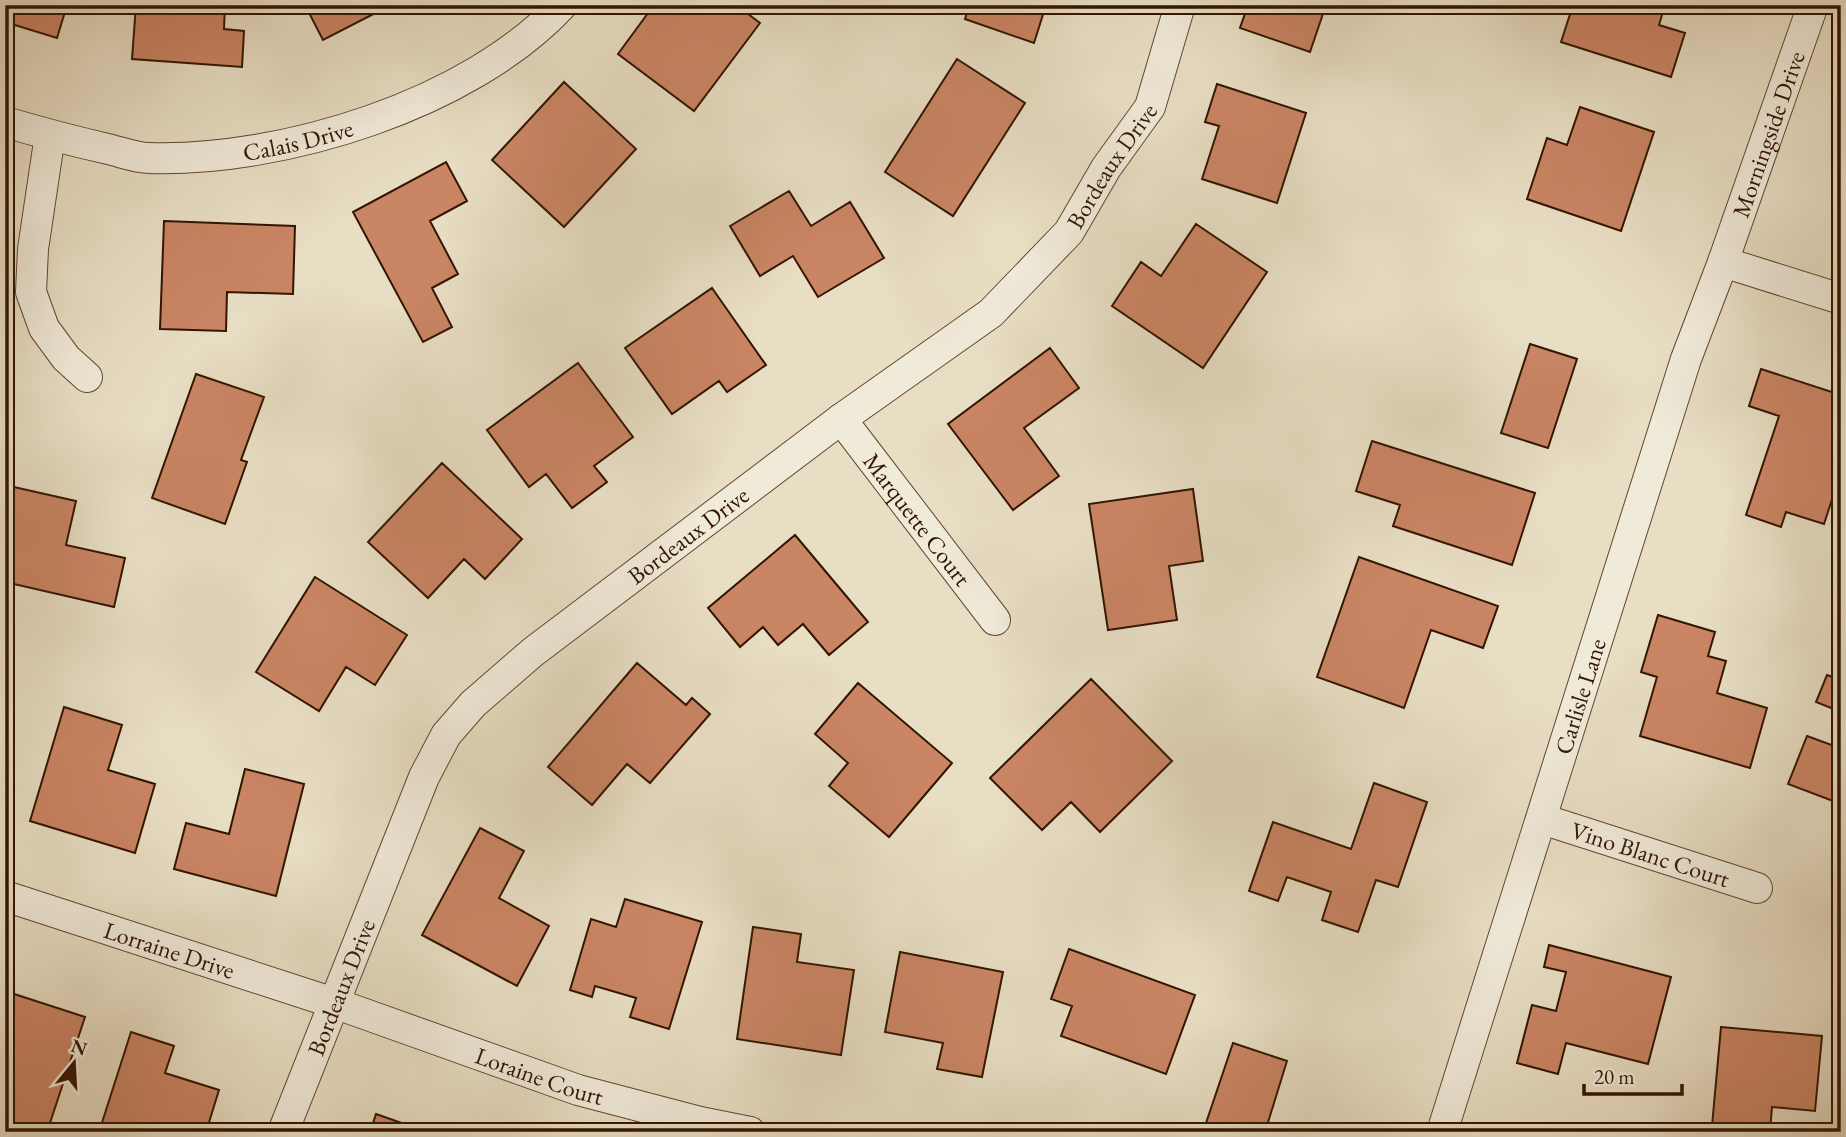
<svg xmlns="http://www.w3.org/2000/svg" width="1846" height="1137" font-family="'EB Garamond',serif">
<style>
.building{fill:#ca8564;stroke:#321500;stroke-width:2}
.lines{fill:none;stroke-linecap:round;stroke-linejoin:round}
.minor-casing{stroke:#604731;stroke-width:32}
.minor{stroke:#f0ead9;stroke-width:30}
.labels{text-anchor:middle;dominant-baseline:central;stroke-width:5;stroke-linejoin:round;paint-order:stroke}
.street-label{font-size:24px;fill:#321500;stroke:#f0ead9}
</style>
<rect width="100%" height="100%" fill="#e8dec4"/>
<filter id="stains"><feTurbulence type="fractalNoise" baseFrequency=".00286" numOctaves="4"/><feColorMatrix values="0 0 0 0 .2 0 0 0 0 .09 0 0 0 0 .02 0 0 0 .5 -.17"/></filter>
<radialGradient id="worn" r=".72"><stop offset=".6" stop-color="#630" stop-opacity="0"/><stop offset="1" stop-color="#630" stop-opacity=".3"/></radialGradient>
<path class="building" d="M5,5H67L57,38L5,22Z
M136,5H225L224,29L244,31L242,67L132,59Z
M305,5H391L323,40Z
M654,5H736L760,23L694,111L618,54Z
M969,5H1046L1034,43L965,19Z
M1248,5H1326L1310,52L1240,28Z
M1332,5H1358L1355,13Z
M1573,5H1665L1659,25L1685,33L1671,77L1561,42Z
M957,59L1025,103L953,216L885,172Z
M564,82L636,149L564,227L492,160Z
M1217,84L1306,113L1277,203L1202,179L1219,126L1205,122Z
M1580,107L1654,132L1621,231L1527,199L1547,138L1567,145Z
M446,162L467,201L430,221L458,274L432,288L452,327L423,342L353,212Z
M789,191L811,226L850,202L884,258L818,297L793,256L760,276L730,226Z
M164,221L295,226L293,294L227,292L226,331L160,329Z
M1196,224L1267,272L1203,368L1112,306L1141,262L1161,276Z
M712,288L766,365L727,392L719,381L672,414L625,348Z
M1530,344L1577,359L1548,448L1501,433Z
M1050,348L1079,388L1024,428L1059,476L1013,510L948,424Z
M578,363L633,437L594,466L607,482L572,508L546,474L529,487L487,430Z
M1761,369L1841,395V472L1824,524L1786,512L1781,527L1746,515L1779,416L1749,406Z
M196,374L264,397L241,460L247,462L225,524L152,498Z
M1372,441L1535,493L1512,565L1393,526L1400,505L1356,491Z
M442,463L522,539L485,579L464,559L428,598L368,542Z
M5,485L76,501L66,545L125,558L114,607L5,582Z
M1193,489L1203,561L1169,566L1177,620L1108,630L1089,504Z
M795,535L868,622L829,655L803,624L778,645L763,627L740,647L708,608Z
M1359,557L1498,606L1483,648L1431,630L1404,708L1317,677Z
M315,577L407,635L375,685L346,667L319,711L256,672Z
M1658,615L1715,632L1708,656L1726,661L1717,693L1767,708L1750,768L1640,736L1657,677L1641,672Z
M637,663L686,705L692,698L710,714L650,783L627,764L592,805L548,767Z
M1827,675L1841,680V712L1816,702Z
M1091,679L1172,761L1100,832L1071,802L1042,830L990,778Z
M858,683L952,763L889,837L829,786L848,763L815,734Z
M5,695L13,698L5,722Z
M64,707L122,725L108,770L155,784L135,853L30,821Z
M1807,736L1837,747L1841,738V804L1788,784Z
M245,769L304,784L276,896L174,869L186,823L229,834Z
M1374,783L1427,802L1398,887L1376,880L1358,932L1322,920L1331,892L1287,877L1278,901L1249,891L1273,822L1351,849Z
M480,828L524,851L499,898L549,926L517,986L422,935Z
M625,899L702,922L669,1029L630,1017L636,998L595,986L592,997L570,990L591,919L616,927Z
M753,927L801,934L797,962L854,970L841,1055L737,1039Z
M1549,945L1671,977L1648,1064L1566,1043L1558,1074L1517,1063L1532,1005L1556,1011L1566,972L1544,967Z
M1069,949L1195,995L1166,1074L1061,1036L1072,1006L1051,999Z
M900,952L1003,972L982,1077L937,1069L943,1043L885,1032Z
M5,991L85,1017L47,1132H5Z
M1721,1027L1822,1036L1815,1111L1772,1107L1770,1131L1712,1126Z
M131,1032L174,1046L165,1073L219,1090L206,1132H99Z
M1233,1043L1287,1061L1265,1132H1203Z
M376,1114L427,1132H370Z"/>
<g class="lines">
<g class="minor-casing">
<g id="minor">
<path id="s1" d="M5,122C39,132 73,141 108,149C121,152 136,158 149,158C282,162 469,105 562,5"/>
<path d="M50,135L33,249L31,292L44,328L66,358L87,377"/>
<path d="M1723,262L1841,299"/>
<path id="s2" d="M841,419L995,620"/>
<path id="s3" d="M1542,819L1757,888"/>
<path id="s4" d="M5,896L334,1003L578,1090L700,1122L750,1132"/>
<path id="s5" d="M283,1132L424,777L446,735L473,704L533,652L841,419L991,313L1069,232L1106,168L1150,107L1180,5"/>
<path id="s6" d="M1442,1132L1686,359L1723,262L1813,5"/>
</g>
</g>
<use href="#minor" class="minor"/>
</g>
<g class="labels">
<g class="street-label">
<text stroke="none"><textPath href="#s6" startOffset="1050">Morningside Drive</textPath></text>
<text stroke="none"><textPath href="#s1" startOffset="299">Calais Drive</textPath></text>
<text stroke="none"><textPath href="#s5" startOffset="1311">Bordeaux Drive</textPath></text>
<text stroke="none"><textPath href="#s2" startOffset="126">Marquette Court</textPath></text>
<text stroke="none"><textPath href="#s5" startOffset="744">Bordeaux Drive</textPath></text>
<text stroke="none"><textPath href="#s6" startOffset="457">Carlisle Lane</textPath></text>
<text stroke="none"><textPath href="#s3" startOffset="114">Vino Blanc Court</textPath></text>
<text stroke="none"><textPath href="#s4" startOffset="173">Lorraine Drive</textPath></text>
<text stroke="none"><textPath href="#s5" startOffset="156">Bordeaux Drive</textPath></text>
<text stroke="none"><textPath href="#s4" startOffset="564">Loraine Court</textPath></text>
</g>
</g>
<rect width="1846" height="1137" fill="none" stroke="#e8dec4" stroke-width="28"/>
<rect x="7" y="7" width="1832" height="1123" fill="none" stroke="#321500" stroke-width="3.5"/>
<rect x="14" y="14" width="1818" height="1109" fill="none" stroke="#321500" stroke-width="2"/>
<g transform="translate(74 1063) rotate(18)" stroke="#f0ead9" stroke-width="5" paint-order="stroke">
<path d="M0-5L12 26L0 18L-12 26Z" fill="#321500"/>
<text y="-10" font-size="19" font-weight="bold" text-anchor="middle" fill="#321500">N</text>
</g>
<path d="M1584 1084v10h98v-10" fill="none" stroke="#321500" stroke-width="3.5"/>
<text x="1594" y="1084" font-size="21" fill="#321500" stroke="#f0ead9" stroke-width="5" paint-order="stroke">20 m</text>
<rect width="100%" height="100%" filter="url(#stains)"/>
<rect width="100%" height="100%" fill="url(#worn)"/>
</svg>
